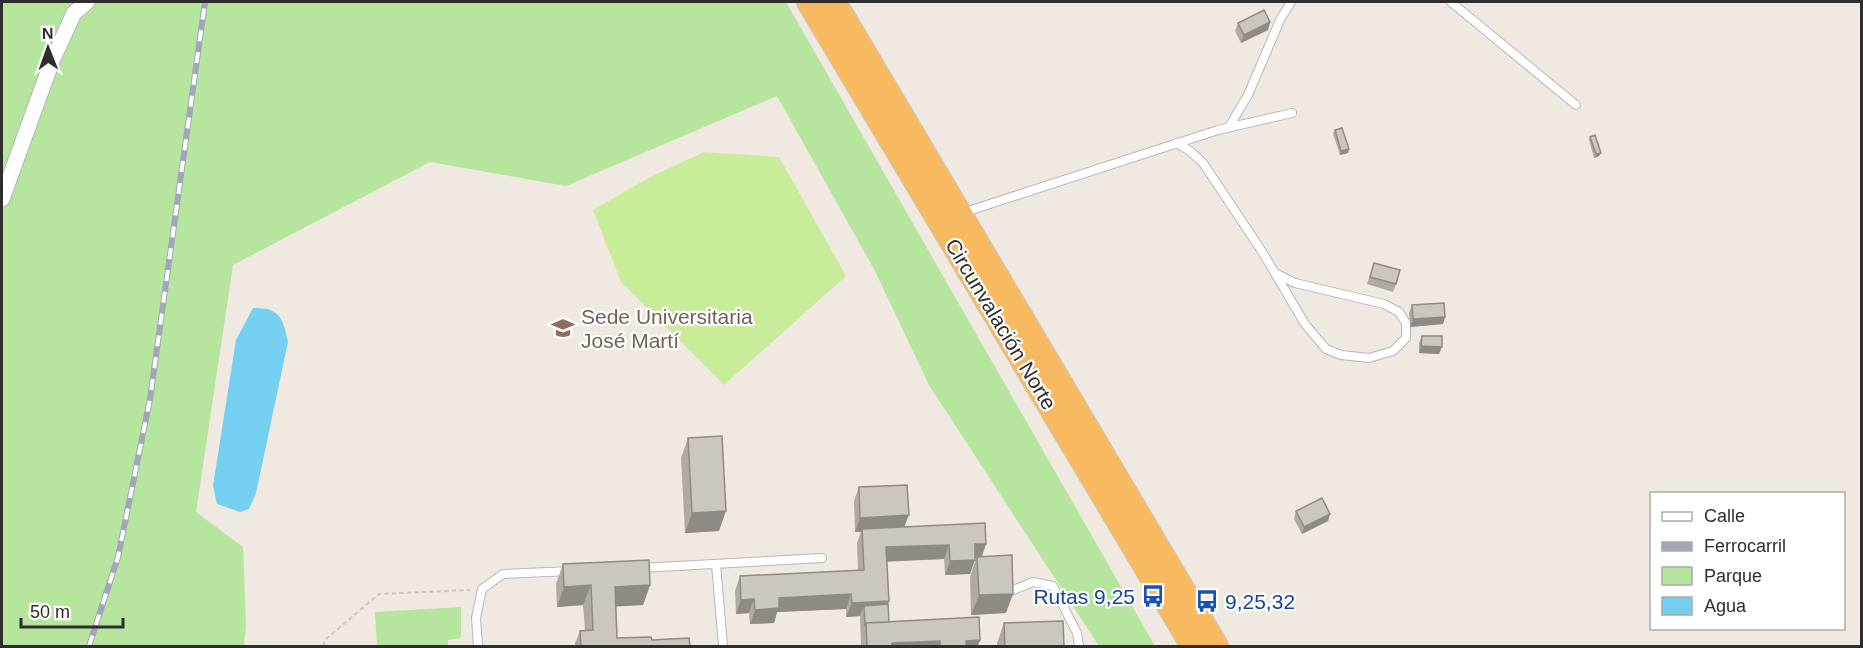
<svg xmlns="http://www.w3.org/2000/svg" width="1863" height="648" font-family="Helvetica,sans-serif">
<style>
.green{fill:#b6e59e}
.pitch{fill:#c9ec9a}
.water{fill:#75cff0}
.lines{fill:none;stroke-linecap:round;stroke-linejoin:round}
.service-casing{stroke:#b4b7c1;stroke-width:10}
.minor-casing{stroke:#b4b7c1;stroke-width:17}
.trunk-casing{stroke:#c9c9c9;stroke-width:26}
.path{stroke:#c9c9c9;stroke-width:2;stroke-dasharray:4.5 3;stroke-linecap:butt}
.service{stroke:#fff;stroke-width:8}
.minor{stroke:#fff;stroke-width:15}
.trunk{stroke:#f8ba60;stroke-width:24}
.rail-casing{stroke:#a3a6b8;stroke-width:6}
.rail{stroke:#fff;stroke-width:4;stroke-dasharray:11;stroke-linecap:butt}
.wall{fill:#afaba4}
.shaded-wall{fill:#8e8b86}
.building{fill:#cbc7bf;stroke:#8e8b86;stroke-width:1.5}
.labels{text-anchor:middle;dominant-baseline:central;stroke-width:4.5;stroke-linejoin:round;paint-order:stroke}
.education-label{font-size:21px;fill:#785e54;stroke:#fff;text-anchor:start}
.street-label{font-size:21px;fill:#2e2e2e;stroke:#fff}
.transit-label{font-size:21px;fill:#164399;stroke:#fff;text-anchor:end}
</style>
<rect width="100%" height="100%" fill="#efe9e1"/>
<path class="green" d="M2,2H786L1155,646H1099L929,385L875,271L777,96L566,186L430,162L233,265L196,512L243,547L246,627L244,646H2Z
M461,607V638L448,640V646H377L375,612Z"/>
<path class="pitch" d="M704,152L779,157L846,276L724,385L621,282L593,210L650,177Z"/>
<path class="water" d="M253,308C280,307 283,319 288,342L256,493L249,509L240,512L217,504L213,486L236,340Z"/>
<g class="lines">
<g class="service-casing">
<path id="service" d="M1451,2L1576,105
M1229,127L1248,95L1280,20L1291,2
M1177,143L1190,151L1203,163L1263,253L1305,324L1326,349L1341,355L1369,358L1393,351L1406,338V323L1399,312L1384,304L1295,283L1275,273
M962,213L1218,130L1292,113
M716,564L723,646
M640,568L822,558
M1011,591L1033,582L1053,586L1077,633L1079,646
M478,646L476,618L482,589L503,574L571,571"/>
</g>
<g class="minor-casing">
<path id="minor" d="M2,199L52,61L74,13L87,2"/>
</g>
<g class="trunk-casing">
<path id="trunk" d="M809,2L1193,646
M834,2L1216,646"/>
</g>
<path class="path" d="M323,646L325,640L379,594L470,590"/>
<use href="#service" class="service"/>
<use href="#minor" class="minor"/>
<use href="#trunk" class="trunk"/>
<g class="rail-casing">
<path id="rail" d="M89,646L118,557L150,399L205,2"/>
</g>
<use href="#rail" class="rail"/>
</g>
<path class="wall" d="M1270,22L1268,30L1241,43L1235,31L1238,23Z
M1335,130L1349,149L1348,153L1340,155L1333,134Z
M1590,137L1599,156L1594,158L1589,140Z
M1374,263L1396,284L1393,292L1367,284Z
M1412,305L1445,317L1443,324L1410,327L1409,313Z
M1422,336L1439,354L1419,353V343Z
M688,438L719,531L685,533L681,458Z
M859,487L904,527L986,544L982,557L1006,613L971,615L970,577L976,558H975L970,574L945,575L944,559L887,561L889,601L888,604L889,622L980,640L978,646H861L860,616L846,617V609L777,612L774,623L750,624L749,613L736,614L735,591L740,576L858,570L857,543L861,532H855L854,501Z
M1296,511L1330,514L1328,521L1302,534L1294,519Z
M563,564L650,585L643,605L616,606L617,638L652,640L690,646H574L580,631L585,630L583,605L557,607L556,584Z
M1004,623L1064,646H997V643Z"/>
<path class="shaded-wall" d="M1270,22L1268,30L1241,43L1244,35Z
M1349,149L1348,153L1340,155L1341,151Z
M1601,153L1599,156L1594,158L1596,154Z
M1445,317L1443,324L1410,327L1413,319Z
M1421,346L1442,347L1439,354L1419,353Z
M726,511L719,531L685,533L692,513Z
M1330,514L1328,521L1302,534L1304,527Z
M909,515L903,530L867,531L862,529L861,532H855L860,518Z
M975,544H986L981,558H969Z
M949,545L944,559L881,562L886,547Z
M975,560L970,574L945,575L950,561Z
M591,585L583,605L557,607L564,587Z
M650,585L643,605L608,607L615,587Z
M851,594L846,609L777,612L774,623L750,624L755,610L779,598Z
M1013,594L1006,613L971,615L979,595Z
M754,599L749,613L736,614L741,600Z
M889,601L884,615L864,606L860,616L846,617L852,603Z
M980,640L978,646H964L966,641Z
M940,641L938,646H890L892,643Z"/>
<path class="building" d="M1264,10L1270,22L1244,35L1238,23Z
M1342,128L1349,149L1341,151L1335,130Z
M1595,135L1601,153L1596,154L1590,137Z
M1374,263L1400,270L1396,284L1370,277Z
M1444,303L1445,317L1413,319L1412,305Z
M1422,336H1442V347L1421,346Z
M722,436L726,511L692,513L688,438Z
M907,485L909,515L860,518L859,487Z
M1322,498L1330,514L1304,527L1296,511Z
M985,523L986,544H975V560L950,561L949,545L886,547L889,601L852,603L851,594L779,598V608L755,610L754,599L741,600L740,576L864,570L862,529Z
M1012,555L1013,594L979,595L977,557Z
M649,560L650,585L615,587L617,638L651,637L652,640L689,638L690,646H581L580,631L593,630L591,585L564,587L563,564Z
M888,604L889,622L866,623L865,626L864,606Z
M979,617L980,640L966,641V646H940V641L892,643V646H867L866,623Z
M1063,621L1064,646H1005L1004,623Z"/>
<defs>
<g id="university-bare" transform="scale(1.8)"><path d="M0-5L7-2L0 1L-7-2ZM-4 1L0 2.5L4 1V4Q0 6-4 4Z" fill="#8d6e63" stroke="#fff" stroke-width="2.5" paint-order="stroke"/></g>
<g id="bus-bare" transform="scale(1.8)"><path d="M-5-6H5V4H4V6H2V4H-2V6H-4V4H-5ZM-3.5-4V0h7V-4ZM-3.5 1.2v1.5H-2V1.2ZM2 1.2v1.5H3.5V1.2Z" fill="#1a4fb4" stroke="#fff" stroke-width="2.5" paint-order="stroke"/></g>
</defs>
<g fill-rule="evenodd">
<use href="#university-bare" x="563" y="328"/>
<use href="#bus-bare" x="1153" y="596"/>
<use href="#bus-bare" x="1207" y="601"/>
</g>
<g class="labels">
<g class="education-label">
<text x="581" y="316">Sede Universitaria<tspan x="581" dy="24">José Martí</tspan></text>
</g>
<g class="street-label">
<text transform="translate(1001 324) rotate(59)">Circunvalación Norte</text>
</g>
<g class="transit-label">
<text x="1135" y="596">Rutas 9,25</text>
<text x="1225" y="601" text-anchor="start">9,25,32</text>
</g>
</g>
<rect width="1863" height="648" fill="none" stroke="#2e2e2e" stroke-width="6"/>
<rect x="1650" y="492" width="195" height="138" fill="#ffffff" stroke="#ababab" stroke-width="1.5"/>
<rect x="1662" y="512" width="30" height="9" fill="#ffffff" stroke="#ababab" stroke-width="1.5"/>
<text x="1704" y="522" font-size="18" fill="#2e2e2e">Calle</text>
<rect x="1662" y="542" width="30" height="9" fill="#a3a6b8" stroke="#ababab" stroke-width="1.5"/>
<text x="1704" y="552" font-size="18" fill="#2e2e2e">Ferrocarril</text>
<rect x="1662" y="567" width="30" height="18" fill="#b6e59e" stroke="#ababab" stroke-width="1.5"/>
<text x="1704" y="582" font-size="18" fill="#2e2e2e">Parque</text>
<rect x="1662" y="597" width="30" height="18" fill="#75cff0" stroke="#ababab" stroke-width="1.5"/>
<text x="1704" y="612" font-size="18" fill="#2e2e2e">Agua</text>
<g transform="translate(48 48) rotate(359)" stroke="#ffffff" stroke-width="4.5" paint-order="stroke">
<path d="M0-4.5L10 22L0 15L-10 22Z" fill="#2e2e2e"/>
<text y="-9" font-size="16" font-weight="bold" text-anchor="middle" fill="#2e2e2e">N</text>
</g>
<path d="M21 618v9h102v-9" fill="none" stroke="#2e2e2e" stroke-width="3"/>
<text x="30" y="618" font-size="18" fill="#2e2e2e" stroke="#ffffff" stroke-width="4.5" paint-order="stroke">50 m</text>
</svg>
